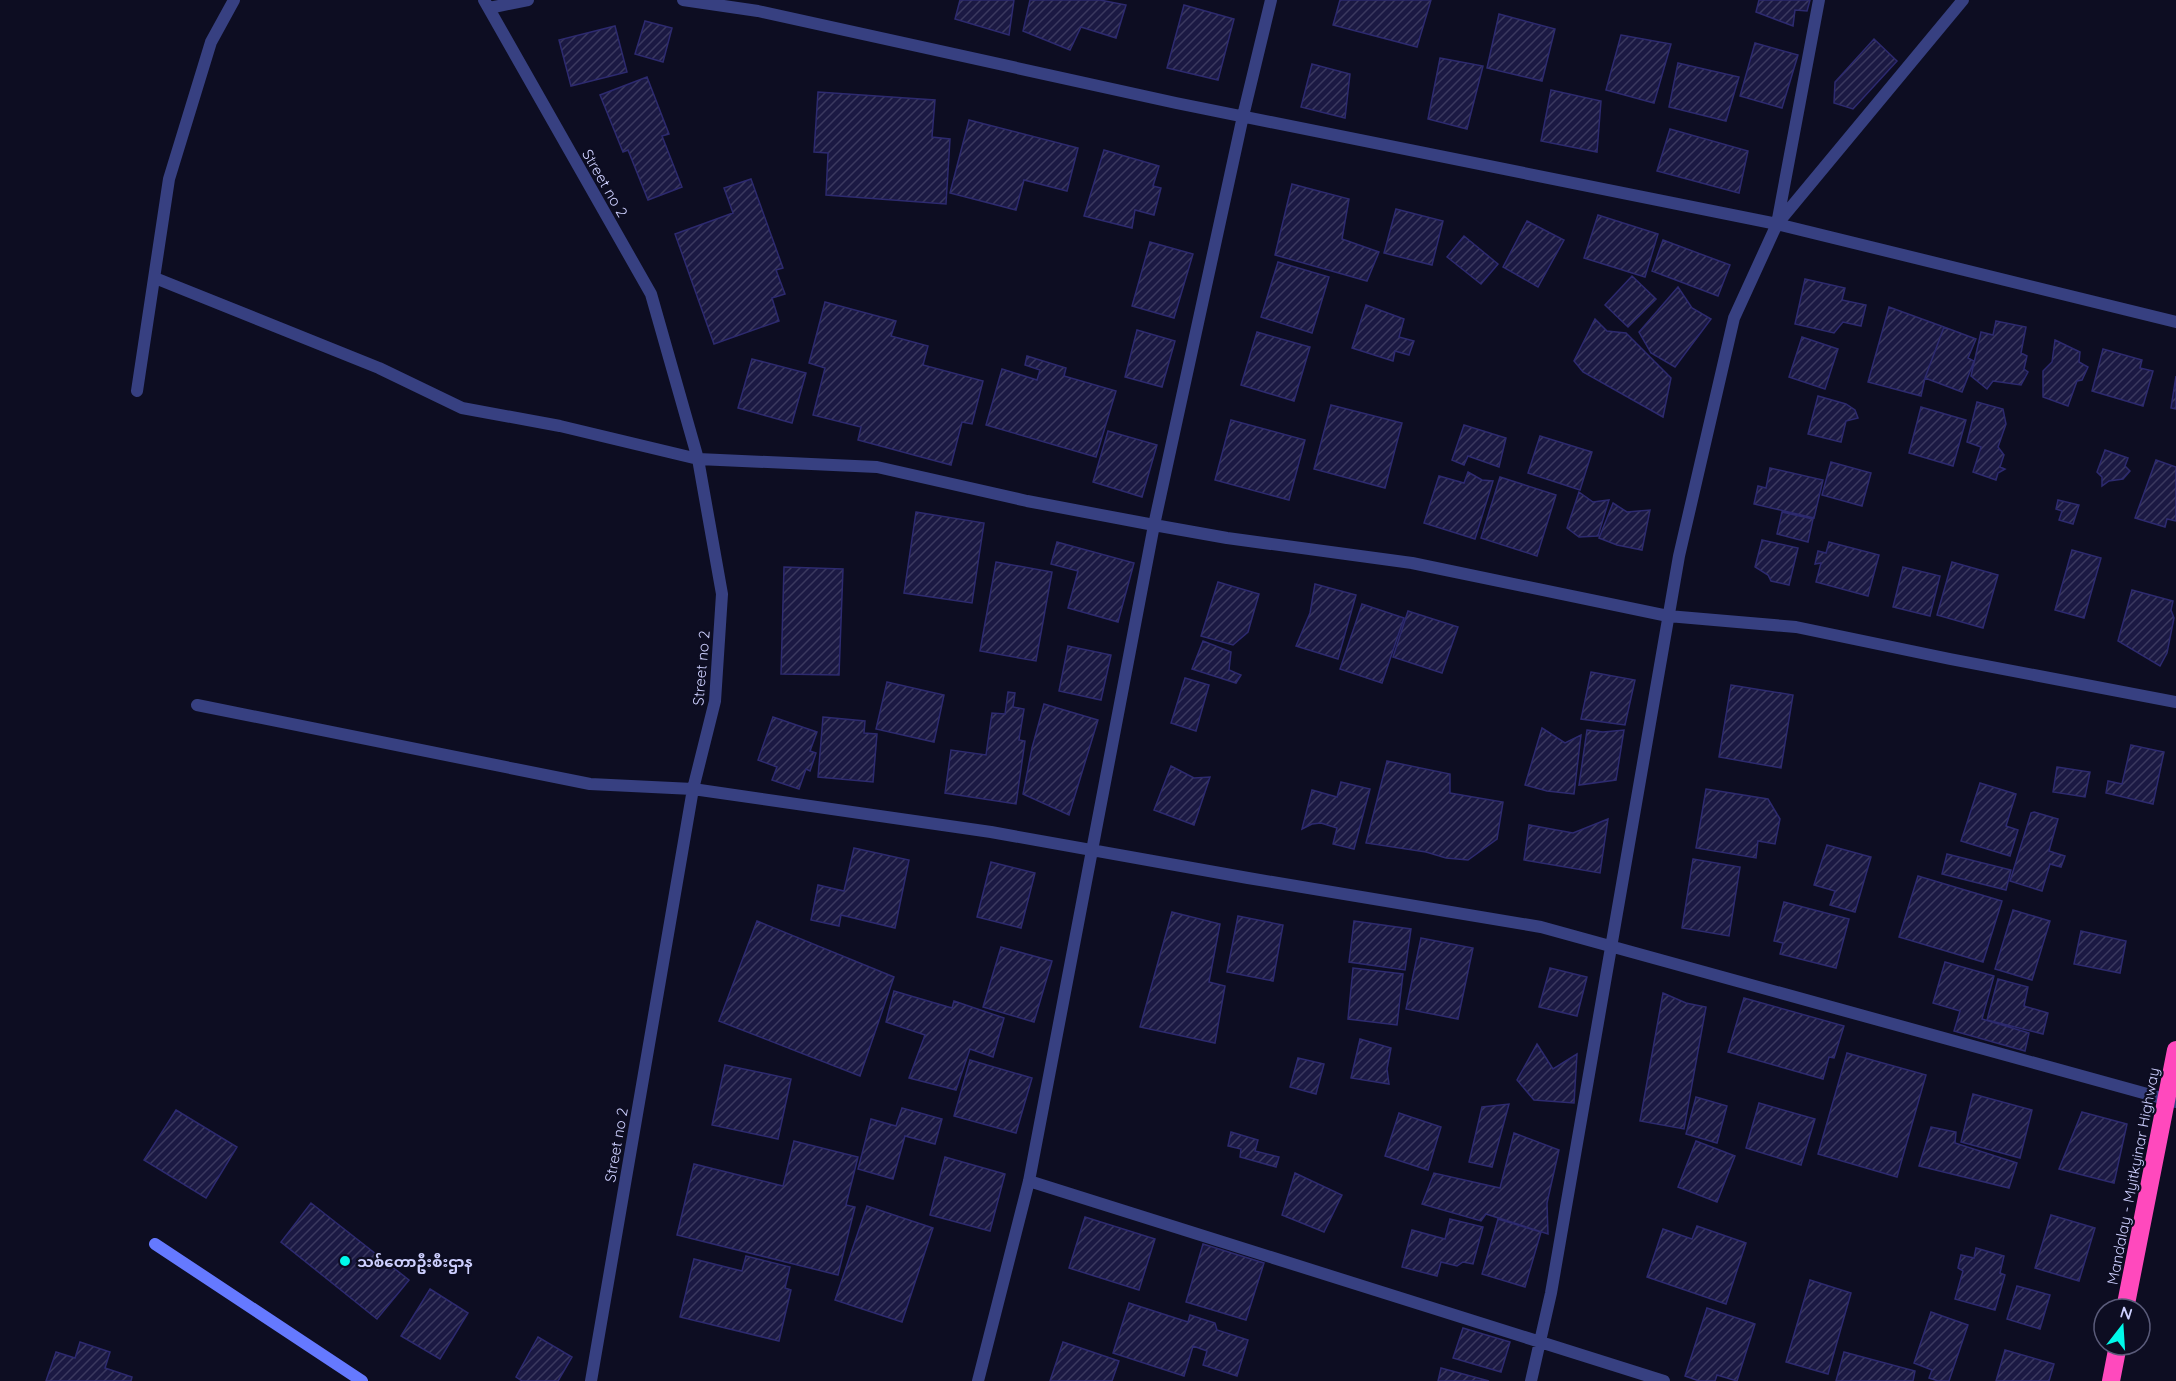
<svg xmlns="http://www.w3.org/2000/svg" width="2176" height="1381" font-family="Quicksand,'Noto Sans Myanmar',sans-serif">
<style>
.building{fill:url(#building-hatch);stroke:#2d2a6f;stroke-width:1.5}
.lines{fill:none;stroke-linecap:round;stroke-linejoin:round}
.street{stroke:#374081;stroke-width:12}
.secondary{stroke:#6579ff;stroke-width:12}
.highway{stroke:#ff49bd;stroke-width:18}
.poi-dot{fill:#00f9ea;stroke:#0d0d22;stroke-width:2}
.labels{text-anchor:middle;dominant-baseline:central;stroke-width:4.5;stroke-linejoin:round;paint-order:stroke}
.street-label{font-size:15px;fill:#ced0ff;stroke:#0d0d22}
.poi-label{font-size:15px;font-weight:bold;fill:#ced0ff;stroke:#0d0d22;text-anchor:start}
</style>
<defs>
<pattern id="building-hatch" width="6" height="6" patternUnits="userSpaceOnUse" patternTransform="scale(1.5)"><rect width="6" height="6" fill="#1b1943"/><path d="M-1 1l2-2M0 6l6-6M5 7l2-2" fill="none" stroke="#3b395f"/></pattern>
</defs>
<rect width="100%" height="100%" fill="#0d0d22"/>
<path class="building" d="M960,0H1014L1009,35L955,19Z
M1030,0H1100L1126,5L1116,38L1081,27L1070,50L1023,31Z
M1340,0H1431L1417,47L1333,25Z
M1759,0H1810L1807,11L1795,10L1793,26L1756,12Z
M1184,5L1234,19L1218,80L1167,68Z
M1499,14L1555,29L1542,81L1487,68Z
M645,21L672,28L663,62L635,54Z
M615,26L627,72L571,86L559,40Z
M1621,35L1671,44L1654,103L1606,90Z
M1874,39L1897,61L1853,109L1834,103L1835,82Z
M1755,43L1798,55L1782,108L1740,96Z
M1440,58L1483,66L1467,129L1428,119Z
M1678,63L1739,77L1726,121L1669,107Z
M1312,64L1350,74L1345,118L1301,107Z
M647,77L669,134L662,136L682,187L648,200L628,150L623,152L600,95Z
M1551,90L1601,101L1597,152L1541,141Z
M818,92L935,100L932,137L950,139L946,204L826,195L828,153L814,152Z
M969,120L1078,148L1067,191L1024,180L1016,210L950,193Z
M1670,129L1748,151L1739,193L1657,171Z
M1104,150L1159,166L1153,186L1161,188L1154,215L1135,210L1132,228L1084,216Z
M751,179L783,268L776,270L785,294L772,298L779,321L714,344L675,234L733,213L724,188Z
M1292,184L1349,199L1342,239L1379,252L1367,281L1275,255Z
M1396,209L1443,221L1432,265L1384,253Z
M1598,215L1658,234L1645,277L1584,258Z
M1527,221L1564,240L1538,287L1503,267Z
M1464,236L1498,264L1481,284L1447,257Z
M1663,240L1730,265L1718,296L1652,271Z
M1150,242L1193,254L1174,318L1132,306Z
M1278,262L1329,277L1312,333L1261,317Z
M1632,276L1656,299L1628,327L1605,305Z
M1805,279L1845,288L1842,300L1866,305L1861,326L1843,322L1834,333L1795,324Z
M1678,287L1692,308L1711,319L1675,367L1651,353L1639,332Z
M825,302L896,321L891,336L928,346L923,365L983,381L972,424L962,422L951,465L858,440L861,427L813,415L825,368L809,363Z
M1366,305L1404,319L1399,337L1414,341L1409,355L1395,351L1393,361L1352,348Z
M1889,307L1944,327L1925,378L1921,396L1868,382Z
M1595,319L1607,331L1626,333L1671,378L1663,417L1583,372L1574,361Z
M1996,321L2026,327L2021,353L2027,356L2024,369L2028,372L2021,385L1993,381L1987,389L1971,376L1981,332L1993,335Z
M1944,327L1976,339L1968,358L1974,361L1962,392L1925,378Z
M1137,330L1175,341L1162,387L1125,377Z
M1257,332L1310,347L1294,401L1241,385Z
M1802,337L1838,349L1825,389L1789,377Z
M2055,340L2080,352L2079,362L2088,367L2082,380L2077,381L2068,406L2043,397V371L2052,362Z
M2103,349L2142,360L2140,368L2153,371L2143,406L2092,391Z
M1027,356L1066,368L1064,376L1116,391L1096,457L986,425L1002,369L1037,380L1040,370L1025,365Z
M752,359L806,373L792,423L738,408Z
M2176,376V409L2171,408Z
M1818,396L1846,404L1855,410L1858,418L1846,421L1841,442L1808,434Z
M1977,402L2003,409L2006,424L1998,447L2004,455L2000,467L2005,469L1998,473L1996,480L1973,472L1981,447L1967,442Z
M1331,405L1402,423L1385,488L1314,469Z
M1921,407L1966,420L1953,466L1909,453Z
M1231,420L1305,440L1289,500L1215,480Z
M1464,425L1506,438L1499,467L1468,456L1464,465L1452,460Z
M1108,431L1157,445L1142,497L1093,482Z
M1540,436L1592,452L1580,490L1528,473Z
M2105,450L2128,458L2125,466L2130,471L2123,479L2109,481L2102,486V477L2097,472Z
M2156,460L2176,467V521L2167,519L2165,527L2135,518Z
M1831,462L1871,473L1862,506L1822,495Z
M1770,468L1823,480L1814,518L1754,504L1758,486L1766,488Z
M1468,472L1482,480L1493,481L1475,539L1424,523L1439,476L1464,483Z
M1500,477L1556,495L1537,556L1481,538Z
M1579,492L1593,502L1609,500L1598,536L1579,537L1567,528Z
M2058,500L2079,505L2073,524L2059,520L2062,511L2056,509Z
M1613,503L1627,512L1650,510L1642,550L1617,545L1599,538Z
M916,512L984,523L972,603L904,593Z
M1782,512L1813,519L1808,542L1777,534Z
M1762,540L1798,548L1789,585L1771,581L1768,575L1755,567Z
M1057,542L1134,563L1118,622L1068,608L1078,571L1051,564Z
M1829,542L1879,555L1868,596L1816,582L1821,563L1815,564L1818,551L1826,553Z
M2072,550L2101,558L2084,618L2055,610Z
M996,562L1052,572L1036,661L980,651Z
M1952,562L1998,575L1983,628L1937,615Z
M784,567L843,569L839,675L781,674Z
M1903,567L1940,576L1930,616L1893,607Z
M1218,582L1259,594L1248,632L1233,645L1201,636Z
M1315,584L1356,595L1338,659L1296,646L1310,613Z
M2132,590L2173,601L2171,610L2174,618L2167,653L2160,666L2118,641Z
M1362,604L1404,618L1382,683L1340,669Z
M1408,611L1458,627L1442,673L1393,657Z
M1203,641L1231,652L1229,670L1241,675L1236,683L1192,669Z
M1068,646L1111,655L1101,700L1059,691Z
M1591,672L1635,680L1625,725L1581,719Z
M1185,678L1209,685L1196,731L1171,723Z
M887,682L944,695L934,742L876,729Z
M1731,685L1793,695L1781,768L1719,757Z
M1008,692L1015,693L1013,707L1024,709L1019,740L1025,741L1016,804L945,793L951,750L986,755L992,713L1005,714Z
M1044,704L1098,720L1069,815L1023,794L1032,748Z
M773,717L817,732L810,751L816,753L810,771L806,769L799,789L772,780L777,767L758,760Z
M823,717L865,721L864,733L877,734L873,782L818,777Z
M1542,728L1565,743L1581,735L1574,794L1547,791L1525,785Z
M1587,730L1603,732L1624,730L1616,780L1579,785Z
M2131,745L2164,752L2153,804L2106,793L2108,781L2122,784Z
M1387,761L1450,774V793L1503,802L1497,839L1468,860L1446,858L1426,852L1366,843Z
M1171,766L1194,778L1210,777L1194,825L1154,810Z
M2057,767L2090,772L2085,797L2053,792Z
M1341,782L1370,789L1354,849L1333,844L1337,828L1321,823L1312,824L1302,829L1312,790L1337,797Z
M1980,783L2016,794L2006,826L2018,830L2010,856L1961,841Z
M1706,789L1768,799L1780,819L1775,844L1758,841L1756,858L1696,848Z
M2034,812L2058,819L2049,851L2065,856L2061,867L2050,864L2042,891L2010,881L2031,813Z
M1608,819L1600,873L1524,860L1529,825L1573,833Z
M1827,845L1871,857L1855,912L1830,905L1835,891L1814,885Z
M854,848L909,860L895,928L841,915L839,926L811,920L818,885L844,891Z
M1947,854L2011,870L2006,890L1942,874Z
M1693,859L1740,867L1729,936L1682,928Z
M991,862L1035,873L1021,928L977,917Z
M1918,876L2002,901L1983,962L1899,937Z
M1784,902L1849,919L1836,968L1780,954L1783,943L1774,941Z
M2013,910L2050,921L2032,980L1995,969Z
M1172,912L1220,924L1209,982L1225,986L1215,1043L1140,1027Z
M1238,916L1283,925L1273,981L1227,972Z
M757,921L894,977L860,1076L719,1021Z
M1354,921L1411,929L1405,970L1349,962Z
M2081,931L2126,941L2120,973L2074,964Z
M1421,938L1473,948L1458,1019L1406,1009Z
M1001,947L1052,961L1034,1022L983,1007Z
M1945,962L1994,976L1982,1019L2029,1033L2025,1051L1954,1031L1960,1011L1933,1003Z
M1353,968L1403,974L1397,1025L1348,1019Z
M1550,968L1587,977L1577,1016L1539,1007Z
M1998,979L2028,987L2024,1006L2048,1013L2043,1034L1987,1020Z
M894,991L952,1008L954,1001L1004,1018L993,1057L970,1049L956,1090L909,1078L925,1035L886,1022Z
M1663,993L1686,1003L1706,1007L1684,1129L1640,1121Z
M1744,998L1844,1026L1834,1058L1829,1057L1823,1079L1728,1052Z
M1360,1039L1391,1048L1387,1069L1389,1084L1351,1078Z
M1537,1044L1553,1069L1577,1054L1574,1103L1534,1100L1517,1080Z
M1847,1053L1926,1075L1897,1177L1818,1154Z
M1298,1058L1324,1064L1316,1094L1290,1087Z
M970,1060L1032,1078L1016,1133L954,1116Z
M725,1065L791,1079L778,1139L712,1125Z
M1973,1094L2032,1110L2020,1158L1961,1142Z
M1696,1097L1727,1106L1717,1143L1686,1134Z
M1759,1103L1815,1119L1801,1165L1746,1148Z
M1509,1104L1492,1167L1469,1162L1482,1107Z
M902,1108L942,1119L935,1144L905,1136L893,1179L858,1169L871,1119L896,1126Z
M176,1110L237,1147L206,1198L144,1160Z
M2082,1112L2127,1124L2114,1183L2059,1169Z
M1399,1113L1441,1127L1428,1170L1385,1156Z
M1931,1127L1956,1132L1955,1143L2017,1163L2009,1188L1919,1166Z
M1231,1132L1258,1140L1255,1151L1279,1157L1276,1167L1240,1157L1241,1149L1228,1146Z
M1514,1133L1559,1150L1547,1203L1548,1234L1486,1214L1481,1221L1422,1204L1434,1173L1500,1188Z
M794,1141L858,1157L846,1205L855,1207L838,1275L677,1235L694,1164L783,1186Z
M1696,1141L1735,1156L1717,1202L1678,1187Z
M945,1157L1005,1174L990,1231L930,1215Z
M1295,1173L1342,1195L1324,1232L1282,1215Z
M311,1203L409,1280L377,1319L281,1242Z
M867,1206L933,1228L902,1322L835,1300Z
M2051,1215L2095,1228L2079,1281L2035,1268Z
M1085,1217L1155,1239L1139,1290L1069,1268Z
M1450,1219L1483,1227L1473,1264L1463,1262L1457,1266L1441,1262L1437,1276L1402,1267L1412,1230L1445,1239Z
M1498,1219L1541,1232L1525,1287L1482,1274Z
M1697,1226L1746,1243L1726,1304L1647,1277L1663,1229L1692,1239Z
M1203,1244L1264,1263L1246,1320L1186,1302Z
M1976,1248L2004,1256L2000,1273L2005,1275L1995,1310L1955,1299L1963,1271L1958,1268L1961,1255L1974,1258Z
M746,1256L790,1267L785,1288L791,1290L779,1341L680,1317L694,1259L742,1271Z
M1810,1280L1851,1293L1828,1374L1786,1362Z
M2017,1286L2050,1295L2040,1329L2007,1319Z
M430,1289L468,1313L440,1359L401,1336Z
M1129,1303L1188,1322L1190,1315L1215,1323L1217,1330L1248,1340L1237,1376L1203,1365L1207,1351L1193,1346L1184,1376L1113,1353Z
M1707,1308L1755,1324L1737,1381L1717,1375L1715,1381H1699L1685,1376Z
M1931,1312L1968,1325L1949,1381H1938L1929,1378L1932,1370L1914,1363Z
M1463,1328L1510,1342L1501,1372L1453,1358Z
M538,1337L572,1357L558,1381H522L516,1377Z
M80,1342L110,1352L105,1368L132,1377L131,1381H46L56,1352L75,1358Z
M1063,1342L1119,1361L1112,1381H1050Z
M2005,1350L2054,1364L2049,1381H1996Z
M1844,1352L1915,1371L1913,1381H1836Z
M1441,1368L1489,1381H1438Z"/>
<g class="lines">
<path class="street" d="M484,0L651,294L698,459L722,594L715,701L693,789L591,1381
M683,0L758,11L1176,103L1777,224L2176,322
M489,8L528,0
M1778,223L1963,0
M155,278L379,368L462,408L560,426L698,459L877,467L1027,501L1154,525L1227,538L1412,563L1668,616L1796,627L1950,659L2176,702
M137,391L169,179L211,42L234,0
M197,705L590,784L693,789L991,832L1248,878L1541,927L2176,1102
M1029,1181L1664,1381
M978,1381L1029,1181L1154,525L1243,116L1271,0
M1531,1381L1551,1293L1679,556L1734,318L1777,224L1819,0"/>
<path class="secondary" d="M155,1244L362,1381"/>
<path class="highway" d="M2125,1309L2176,1050
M2111,1381L2118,1345"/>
</g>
<circle class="poi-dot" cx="345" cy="1261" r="6"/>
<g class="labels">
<g class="street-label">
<text transform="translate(605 183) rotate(60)">Street no 2</text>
<text transform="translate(701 668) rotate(-85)">Street no 2</text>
<text transform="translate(616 1145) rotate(-80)">Street no 2</text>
<text transform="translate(2133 1176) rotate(-79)">Mandalay - Myitkyinar Highway</text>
</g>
<g class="poi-label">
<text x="357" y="1261">သစ်တောဦးစီးဌာန</text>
</g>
</g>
<g transform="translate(2122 1327) rotate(17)"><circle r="28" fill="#0d0d22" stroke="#5a5b7a" stroke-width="1.5"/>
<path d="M0-4.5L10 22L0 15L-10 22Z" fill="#00f9ea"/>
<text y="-9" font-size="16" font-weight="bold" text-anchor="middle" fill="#ced0ff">N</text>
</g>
</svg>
